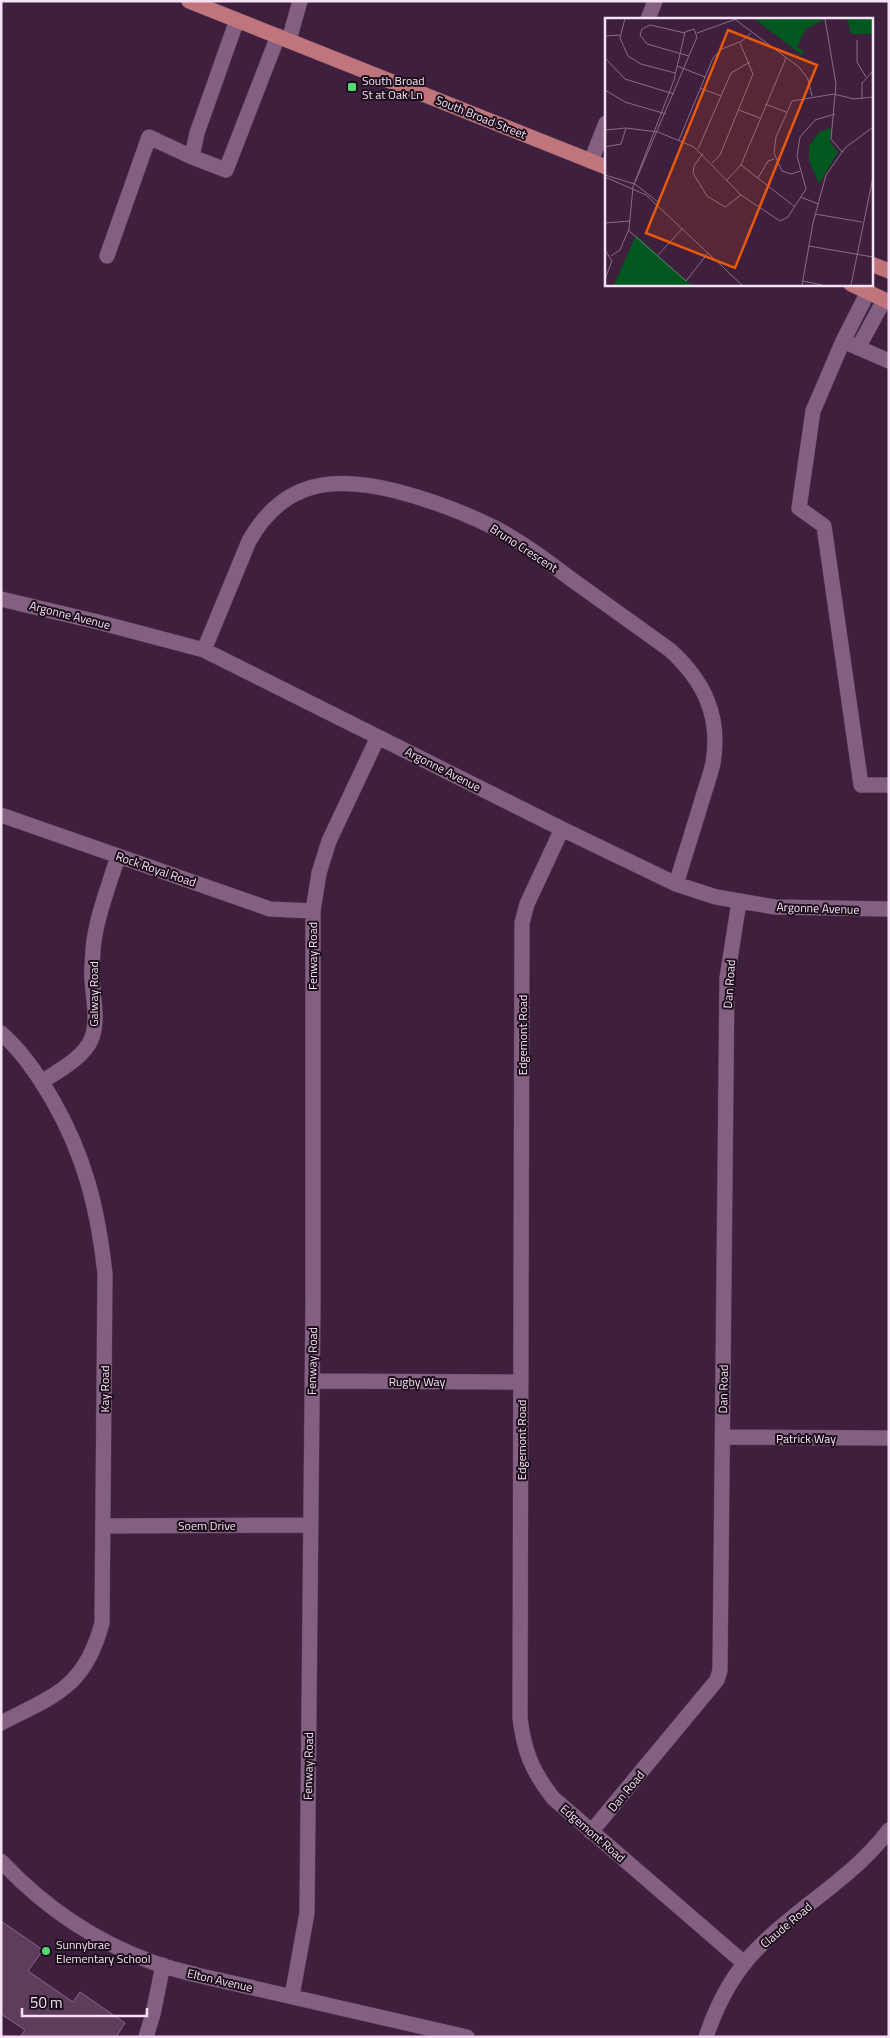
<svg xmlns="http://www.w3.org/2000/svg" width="890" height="2038" font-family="'Titillium Web',sans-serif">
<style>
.building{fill:#5d3c5c;stroke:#896587}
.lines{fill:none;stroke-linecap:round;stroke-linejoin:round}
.minor-casing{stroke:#563b56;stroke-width:16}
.major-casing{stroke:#563b56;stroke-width:16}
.minor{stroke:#835f81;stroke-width:15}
.major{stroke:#c0757c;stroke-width:15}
.poi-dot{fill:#54d672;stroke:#1d0f1c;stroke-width:2}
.labels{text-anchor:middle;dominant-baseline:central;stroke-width:4;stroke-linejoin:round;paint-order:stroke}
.poi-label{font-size:12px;fill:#f6e1f5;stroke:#1d0f1c;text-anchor:start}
.street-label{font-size:12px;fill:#f6e1f5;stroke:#1d0f1c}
.inset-road{fill:none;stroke:#886d87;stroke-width:1}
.view{fill:#e8590c;fill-opacity:0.15;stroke:#e8590c;stroke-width:2.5}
.inset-edge{fill:none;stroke:#f6e1f5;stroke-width:2.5}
</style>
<rect width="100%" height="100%" fill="#3e1f3d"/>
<path class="building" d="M1,1921L43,1950L28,1971L73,2002L80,1992L125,2023L116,2037H20L25,2030L1,2014Z"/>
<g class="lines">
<g class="minor-casing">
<path id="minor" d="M648,19L655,1
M237,20L197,133L192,157L226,170L278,36
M289,40L300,1
M591,161L606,123
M107,256L149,137L192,157
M843,341L868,292
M858,348L884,300
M889,361L843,341L813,411L799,508L824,526L861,785H889
M1,599L98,622L204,650L562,829L676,884L716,897L775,907L889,909
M204,650L249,541C283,481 332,475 396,491C431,500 463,512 495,528C522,542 547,561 571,579C604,603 637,626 670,650C704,681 721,716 713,763C710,777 704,792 700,807C692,832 684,858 676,884
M1,815L270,909L313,911
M562,829L527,904L522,923L520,1718C524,1751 532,1771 553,1798L744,1963
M1,1033C22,1051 38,1075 52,1099C85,1156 98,1209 105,1274L102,1623C85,1687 56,1695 1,1723
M42,1082C59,1070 82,1059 91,1040C99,1022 93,998 92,979C91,969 93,959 93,949C96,917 109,886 118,856
M312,1381L521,1382
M723,1437L889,1438
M104,1526L311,1525
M591,1832L717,1680L720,1670L727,978L739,902
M1,1861C43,1906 94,1941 152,1962C167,1968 182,1971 197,1975L467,2037
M292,1996L307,1913L313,1302V911L319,873L329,841L378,737
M146,2037L153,2014L163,1965
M706,2037C717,2004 733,1973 758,1948C799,1906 853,1878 889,1830"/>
</g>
<g class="major-casing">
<path id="major" d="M189,1L606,167
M871,264L889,271
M851,284L889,302"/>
</g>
<use href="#minor" class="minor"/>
<use href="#major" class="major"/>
</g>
<g class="poi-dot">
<rect x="347" y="82" width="10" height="10" rx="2.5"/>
<circle cx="46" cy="1951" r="5"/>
</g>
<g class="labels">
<g class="poi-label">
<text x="362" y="80">South Broad<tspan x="362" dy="14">St at Oak Ln</tspan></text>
<text x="56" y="1944">Sunnybrae<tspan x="56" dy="14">Elementary School</tspan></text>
</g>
<g class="street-label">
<text transform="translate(481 117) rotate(22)">South Broad Street</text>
<text transform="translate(524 548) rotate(33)">Bruno Crescent</text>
<text transform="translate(70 615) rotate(14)">Argonne Avenue</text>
<text transform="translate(443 769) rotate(27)">Argonne Avenue</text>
<text transform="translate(156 869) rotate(19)">Rock Royal Road</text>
<text transform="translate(818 908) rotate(2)">Argonne Avenue</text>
<text transform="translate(312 956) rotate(-90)">Fenway Road</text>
<text transform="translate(729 984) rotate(-86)">Dan Road</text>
<text transform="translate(93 994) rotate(-90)">Galway Road</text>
<text transform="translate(522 1035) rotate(-90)">Edgemont Road</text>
<text transform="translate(312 1361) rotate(-89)">Fenway Road</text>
<text x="417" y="1381">Rugby Way</text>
<text transform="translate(104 1389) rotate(-90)">Kay Road</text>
<text transform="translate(723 1389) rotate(-89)">Dan Road</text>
<text x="806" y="1438">Patrick Way</text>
<text transform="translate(521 1440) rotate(-90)">Edgemont Road</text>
<text x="207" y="1525">Soem Drive</text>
<text transform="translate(308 1766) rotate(-89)">Fenway Road</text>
<text transform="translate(626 1791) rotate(-50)">Dan Road</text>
<text transform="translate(593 1833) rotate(41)">Edgemont Road</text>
<text transform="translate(786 1925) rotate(-40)">Claude Road</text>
<text transform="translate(220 1980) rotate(13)">Elton Avenue</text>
</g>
</g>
<g transform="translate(605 18)">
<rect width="268" height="268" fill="#3e1f3d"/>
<path d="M148,0H222L201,11L192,28L199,34L197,37ZM238,0H267V16H246L243,3ZM226,110L225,124L233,134L214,166L204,142V128L214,114ZM31,217L73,255L87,267H9Z" fill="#00581f"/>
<path class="inset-road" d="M20,0L15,20L23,38L36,46L70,55M128,0L194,49L203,61L207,78M220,1L231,66L226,121L237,134M80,15L45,7L37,11L35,17L42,26L84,38M92,15L134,0M0,18L15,17M252,22V44L261,59M0,40L20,61L69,76M72,48L100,59M95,70L116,78M0,72L20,84L61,96M257,81V65L268,53M160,86L181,94M134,92L155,100M0,112L21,110L53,114L89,129L136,177L175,203L183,199L201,171L192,138L195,119L210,102L230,96M74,122L108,40L117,31L137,23L146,15M0,129L16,126L21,110M93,131L126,55L145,44M98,135L89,148L88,155L102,178L120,189L136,177M107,145L115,137L148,56L135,25M136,147L190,189M195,153L186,156L177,153L169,135L171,119L187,83L229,76L249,81L268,79M0,157L30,166L53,184M0,159L41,177L137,267M153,160L163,143L169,141M122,162L136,147L181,40M196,179L213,186M210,196L257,204M0,205L25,203M23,212L81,263L103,235M204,228L268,239M0,232L7,243L0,261M53,237L77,211M6,238L15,232L24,211L28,169L92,19L89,11L80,14L69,62L29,166M198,263L217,267M197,267L208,205L221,157L240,130L268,109M246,267L268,159"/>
<path class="view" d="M123,12L212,47L130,250L41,215Z"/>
<rect width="268" height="268" class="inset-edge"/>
</g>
<rect width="890" height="2038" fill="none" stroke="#f6e1f5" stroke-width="5"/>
<path d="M22 2008v8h125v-8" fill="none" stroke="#f6e1f5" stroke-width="2.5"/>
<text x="30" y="2008" font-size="15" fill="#f6e1f5" stroke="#1d0f1c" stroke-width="4" paint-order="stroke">50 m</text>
</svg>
